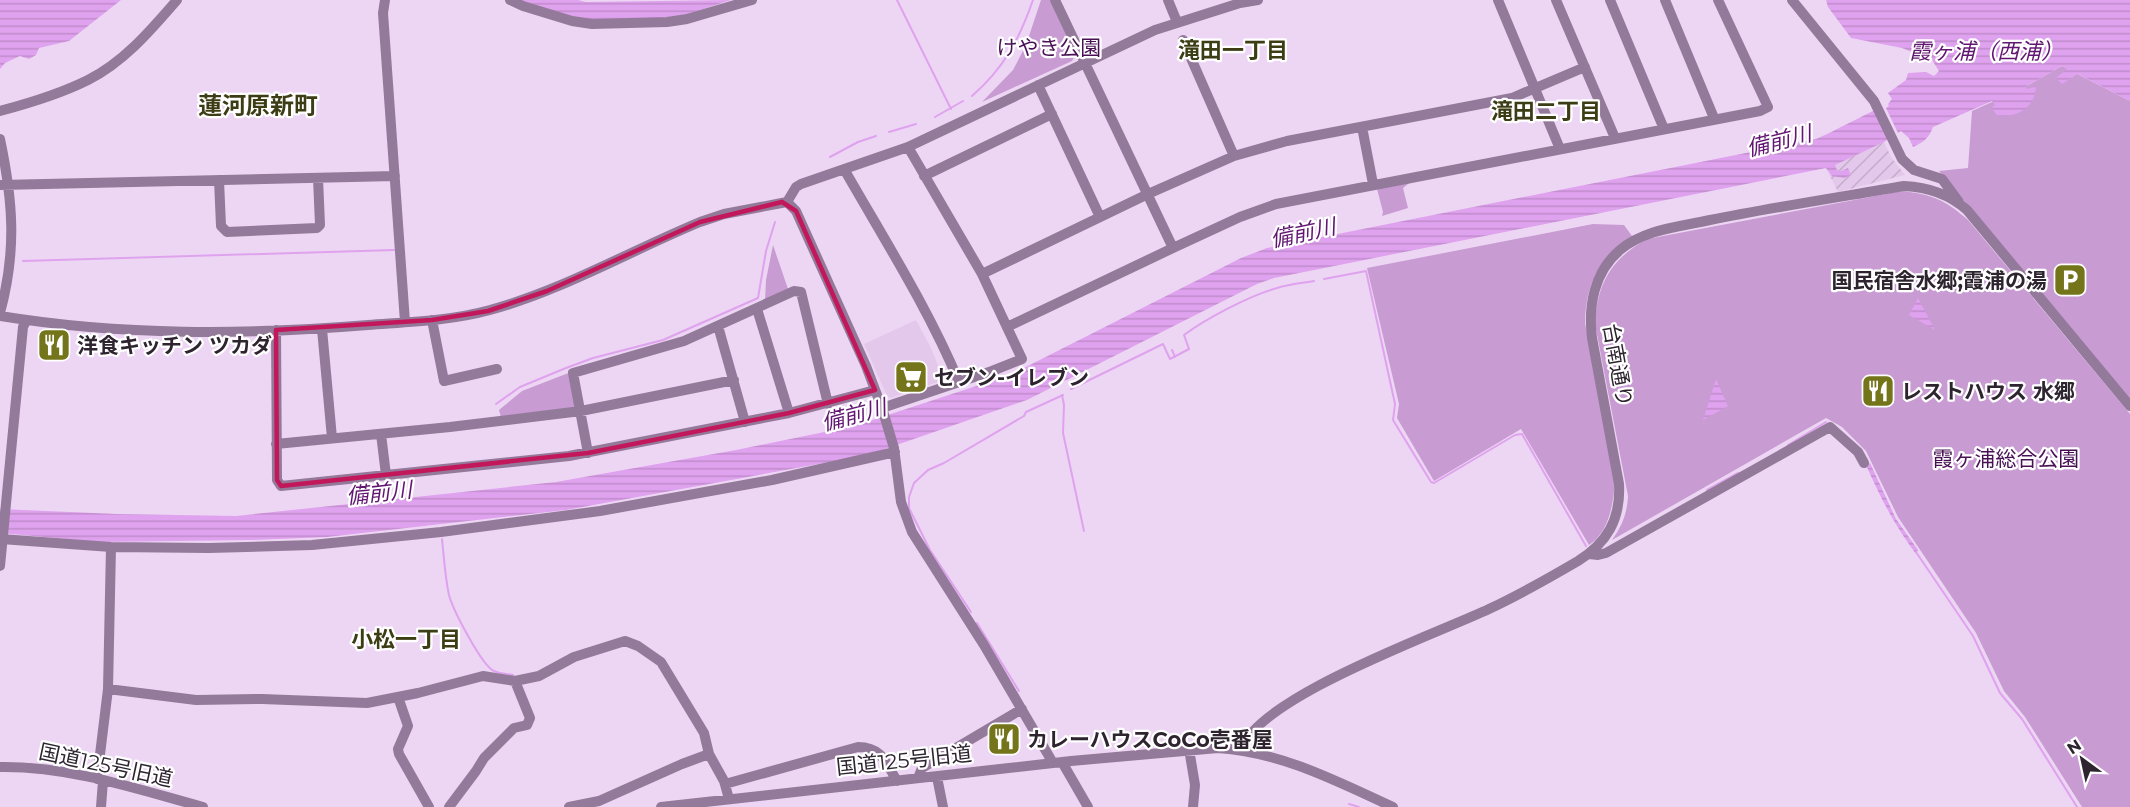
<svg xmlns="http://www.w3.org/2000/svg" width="2130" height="807" font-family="Montserrat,'Noto Sans JP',sans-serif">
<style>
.built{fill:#e4c8eb}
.industrial{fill:url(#industrial-furrows)}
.park{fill:#c89bd3}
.water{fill:url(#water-rules)}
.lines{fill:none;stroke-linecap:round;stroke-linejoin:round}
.stream{stroke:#dfa2ee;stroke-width:2}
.minor{stroke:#947a9a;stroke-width:10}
.marked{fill:none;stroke:#c2185b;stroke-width:4.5;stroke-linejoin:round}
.labels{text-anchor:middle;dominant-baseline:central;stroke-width:4.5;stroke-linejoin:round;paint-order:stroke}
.park-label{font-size:21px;fill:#491055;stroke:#fff}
.poi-label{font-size:21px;font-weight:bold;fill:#2d242f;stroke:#fff;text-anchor:start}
.street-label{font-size:21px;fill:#2d242f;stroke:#fff}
.neighbourhood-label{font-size:22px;font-weight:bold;fill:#3c3d14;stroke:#fff}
.water-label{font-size:22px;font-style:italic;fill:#611671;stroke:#fff}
.quarter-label{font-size:24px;font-weight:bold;fill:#3c3d14;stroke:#fff}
</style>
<defs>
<pattern id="industrial-furrows" width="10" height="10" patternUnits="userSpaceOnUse" patternTransform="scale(1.5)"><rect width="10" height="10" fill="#e4c8eb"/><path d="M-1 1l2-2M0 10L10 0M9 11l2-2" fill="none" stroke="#c4acca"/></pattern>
<pattern id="water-rules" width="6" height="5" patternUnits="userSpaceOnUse" patternTransform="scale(1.5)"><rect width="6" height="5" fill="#dfa2ee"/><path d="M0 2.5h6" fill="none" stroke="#c08bcc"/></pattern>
</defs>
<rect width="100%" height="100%" fill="#edd6f3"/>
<path class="built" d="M916,320L931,348L944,380L890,398L887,396L864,344Z"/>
<path class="industrial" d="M1884,142L1891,157L1905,175L1838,192L1826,168Z"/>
<path class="park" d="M1041,0H1050L1076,54L1072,61L982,102L1013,70L1026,45Z
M2062,66L2130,101V401L2037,287L1939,171L1968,168L1972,111L2025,87Z
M1413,180L1403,188L1408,208L1382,216L1383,212L1376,185Z
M1902,191C1933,195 1944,199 1968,220L2130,414V807H2082L2025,717L2004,691L1976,633L1898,517L1866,451L1842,427L1826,418L1612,540C1622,526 1627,514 1628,496L1595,324C1597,284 1611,259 1647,239Z
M1593,224L1624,225L1632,236C1599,258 1586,283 1585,323L1615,482C1613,505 1609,532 1589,545L1521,429L1434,481L1397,418L1399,404L1367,268Z
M773,245L788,289L765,300L766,280Z
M571,372L576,405L574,408L501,417L499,410L522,391Z"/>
<path class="water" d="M0,0H121L69,41L39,48L36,55L29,59L20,56L5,63L0,69Z
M520,0H578L586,2L731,0L688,14L662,18L590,21L563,14Z
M1826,0H2130V101L2078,74L2062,84L2056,78L2067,69L2062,66L2025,87L2027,89L2036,86C2036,107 2016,119 1997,115L1991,108L1995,105L1992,101L1933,127C1929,138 1924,142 1913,147L1909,138L1901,131L1898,133L1886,108L1889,106L1888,104L1892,99L1888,93L1906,80L1908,73L1926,72L1934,76L1939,71L1932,60L1902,48L1851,38L1828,7Z
M1882,107L1894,135L1884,142L1835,165L1837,170L1841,171L1848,168L1851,175L1844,178L1832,176L1826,168L1274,278L1257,284L1027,400L882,450L846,459L566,510L327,537L251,540L100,542L0,533V509L117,514L236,516L556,482L736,450L854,426L1010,375L1241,258L1267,248L1816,139C1839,129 1859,117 1882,107Z
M1918,298L1935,330L1909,315Z
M1716,379L1728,406L1703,420Z
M1870,463L1896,519L1918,550L1916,554C1894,524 1881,499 1866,465Z"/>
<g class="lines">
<path class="stream" d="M897,0L951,109
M972,96C1004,68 1019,40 1033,0
M935,117L963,101
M889,132L916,124
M830,157L858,142L876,136
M23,261L394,250
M1324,279L1366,271L1395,404L1393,420L1431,482L1434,483L1515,435L1522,434L1586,546
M1172,350L1175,357
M1071,389L1163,344L1170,359L1189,349L1184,335C1207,318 1249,296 1277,288C1289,284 1302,283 1314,281
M1062,395L1064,405L1063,433L1084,531
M496,404L520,387L566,368L593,358L663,340L758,298L766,251L775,222
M1788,445L1826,422
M1707,490L1738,473
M442,539C444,558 445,577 449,595C453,610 482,666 494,671C500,674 507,674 513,675
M1916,552L1973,636L2000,693L2022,719L2077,807
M971,612L930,550L909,508V497L914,483L928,470L944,463L1024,416L1026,412L1063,395
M977,623L1019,691
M1349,804L1359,807"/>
<path class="minor" d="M385,0L383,13L405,322
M510,0L523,6L572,21L592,24L667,22L687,19L752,0
M1055,0L1173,248
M1168,0L1177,22
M1498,0L1560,149
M1556,0L1615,138
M1610,0L1664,129
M1665,0L1714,118
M1792,0L1874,101L1902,159L1914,170L1942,179L1959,202
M1183,40L1234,156
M1038,85L1100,217
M0,111C30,103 60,94 88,80C124,62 151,30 177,0
M1362,127L1373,184
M0,139C13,201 17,250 0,313
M844,169C884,239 928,308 959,382
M924,176L1052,114
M219,180L221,226L227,232L317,228L320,225L318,178
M0,185L395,176
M787,202L796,187L801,184L908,147L1155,30L1240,3L1258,0
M982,274L1148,194L1234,156L1287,141L1512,98L1585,67
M757,309L789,413
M0,316C122,336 245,335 368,325C408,322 450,321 490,310C563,290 630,251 700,222L724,214L787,202L796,211L866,366L882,408L894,448L901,502L912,532L984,645L1053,763
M432,320L444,381L497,369
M718,326L745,422
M1007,327L1173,248L1240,217L1276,204L1760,111L1768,107L1718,0
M322,329L332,438
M276,330L277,480L281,486L569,456L789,413L875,390
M882,408L992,371L1022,359L982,274L908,147
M381,434L386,475
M276,444L450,427L581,411L734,380
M588,453L573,373L684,341L794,291L801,292L828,404
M1,539L111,547L209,548L312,545L441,532L600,511L772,480L895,452
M1589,554L1598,555L1606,553L1830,427L1858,452L1864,463
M0,566L23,327L26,321
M108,689L196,700L262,699L367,703L418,693L483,676L515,681L539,676L574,657L625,641L638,646L661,662L704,733L709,754L724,781L729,799
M398,697L408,726L398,749L399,754L429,807
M1189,749L1195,785L1193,807
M1241,750C1258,697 1436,634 1489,609C1519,595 1549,578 1578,561C1607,543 1621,519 1619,484L1592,338C1588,306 1594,272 1620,250C1645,229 1679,227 1710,220C1775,207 1840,197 1904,186C1928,187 1949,194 1967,210L2130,406
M1062,762L1088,807
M0,767C70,766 137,789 203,807
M937,777L943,807
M918,778L922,768L1022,709
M97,779L108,689L111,547
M725,784L858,747C882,747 886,763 897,781
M101,807L103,781
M449,807L476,771L484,758L514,728L527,725L530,718L515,681
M569,807L599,801L682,764L709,754
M661,807L1071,761L1218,748C1281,752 1336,781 1393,807"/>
</g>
<path class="marked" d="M782,202L796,211L875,390L789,413L588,453L281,486L277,480L276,330L432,320L488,311L547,291L700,222Z"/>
<defs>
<g id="parking-square" transform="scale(1.725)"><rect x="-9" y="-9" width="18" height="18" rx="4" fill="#74751b" stroke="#fff"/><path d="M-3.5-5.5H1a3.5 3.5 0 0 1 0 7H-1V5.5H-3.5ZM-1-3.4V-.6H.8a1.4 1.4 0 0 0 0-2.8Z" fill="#fff"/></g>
<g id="restaurant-square" transform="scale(1.725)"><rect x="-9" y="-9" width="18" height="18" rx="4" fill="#74751b" stroke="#fff"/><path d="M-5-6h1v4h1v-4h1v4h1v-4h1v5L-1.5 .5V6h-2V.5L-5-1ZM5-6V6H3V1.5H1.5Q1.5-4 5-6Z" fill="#fff"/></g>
<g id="supermarket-square" transform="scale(1.725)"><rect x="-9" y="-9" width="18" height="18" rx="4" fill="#74751b" stroke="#fff"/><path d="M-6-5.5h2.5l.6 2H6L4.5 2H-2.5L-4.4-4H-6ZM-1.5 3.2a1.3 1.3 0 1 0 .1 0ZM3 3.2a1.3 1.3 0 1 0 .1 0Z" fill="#fff"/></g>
</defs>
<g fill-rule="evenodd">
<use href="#parking-square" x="2070" y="280"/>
<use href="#restaurant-square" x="54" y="345"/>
<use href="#supermarket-square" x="911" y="377"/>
<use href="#restaurant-square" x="1878" y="391"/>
<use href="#restaurant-square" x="1004" y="739"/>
</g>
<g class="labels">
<g class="park-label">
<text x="1049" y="47">けやき公園</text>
<text x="2006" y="458">霞ヶ浦総合公園</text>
</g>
<g class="poi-label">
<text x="2047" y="280" text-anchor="end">国民宿舎水郷;霞浦の湯</text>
<text x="77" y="345">洋食キッチン ツカダ</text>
<text x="934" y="377">セブン-イレブン</text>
<text x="1901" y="391">レストハウス 水郷</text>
<text x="1027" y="739">カレーハウスCoCo壱番屋</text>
</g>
<g class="street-label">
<text transform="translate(1618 365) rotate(80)">台南通り</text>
<text transform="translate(904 760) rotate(-6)">国道125号旧道</text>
<text transform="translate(106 765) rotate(12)">国道125号旧道</text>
</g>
<g class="neighbourhood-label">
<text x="1233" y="50">滝田一丁目</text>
<text x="1546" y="111">滝田二丁目</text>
<text x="406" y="639">小松一丁目</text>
</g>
<g class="water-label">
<text x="1986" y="51">霞ヶ浦（西浦）</text>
<text transform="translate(1779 141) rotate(-14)">備前川</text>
<text transform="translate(1303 233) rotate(-12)">備前川</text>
<text transform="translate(854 415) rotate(-15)">備前川</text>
<text transform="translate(379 493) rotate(-6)">備前川</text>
</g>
<g class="quarter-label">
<text x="258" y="105">蓮河原新町</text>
</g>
</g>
<g transform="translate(2082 759) rotate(327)" stroke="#ffffff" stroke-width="4.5" paint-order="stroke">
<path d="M0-4.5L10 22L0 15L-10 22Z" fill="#2d242f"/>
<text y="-9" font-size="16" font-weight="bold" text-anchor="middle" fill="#2d242f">N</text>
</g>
</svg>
